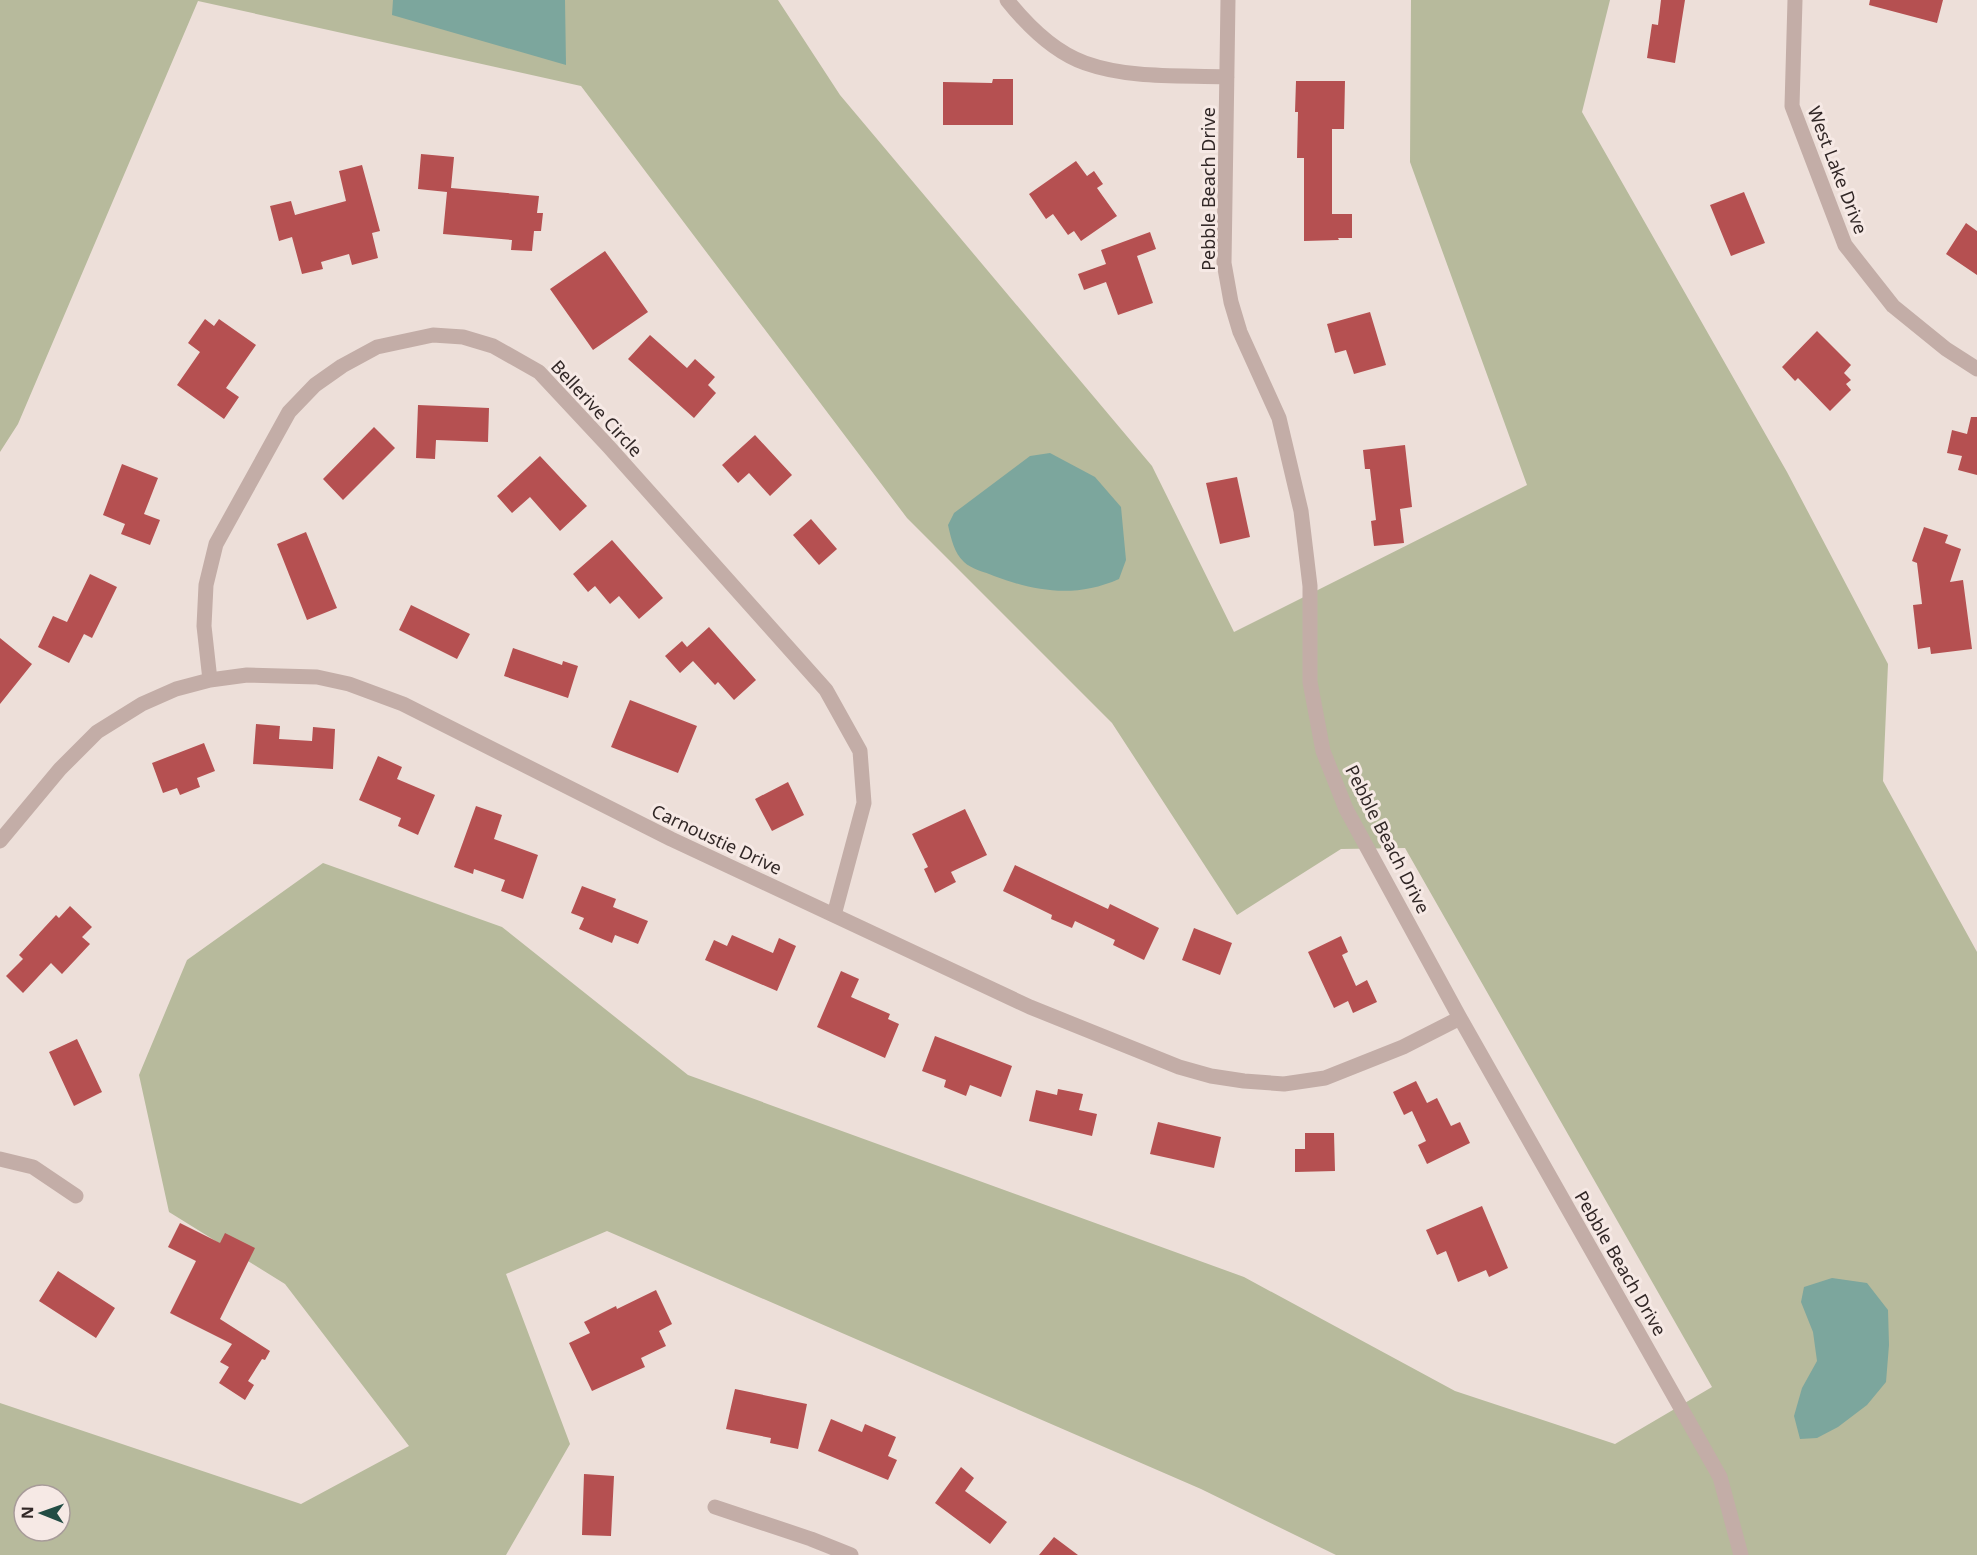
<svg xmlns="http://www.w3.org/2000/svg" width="1977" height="1555" font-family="'Noto Sans',sans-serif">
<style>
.green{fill:#b7ba9c;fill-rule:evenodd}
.water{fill:#7ca69d}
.building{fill:#b55051}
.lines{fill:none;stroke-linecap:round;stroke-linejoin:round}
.minor{stroke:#c3ada7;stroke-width:15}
.labels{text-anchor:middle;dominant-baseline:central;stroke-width:6;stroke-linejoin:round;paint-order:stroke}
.street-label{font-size:18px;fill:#312726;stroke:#f6e9e5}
</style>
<rect width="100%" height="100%" fill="#eddfd9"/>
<path class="green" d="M0,0H778L840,95L1152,466L1234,632L1527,485L1410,162L1411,0H1610L1582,112L1787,472L1888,664L1883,781L1977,952V1555H1336L1201,1489L607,1231L506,1274L570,1444L506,1555H0V1403L301,1504L409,1446L285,1284L169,1212L139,1075L187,960L323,863L502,927L688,1075L1244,1277L1455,1391L1615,1444L1712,1387L1405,848L1341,849L1237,915L1112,723L907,518L581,86L198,1L18,424L0,452ZM24,1495H60V1531H24Z"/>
<path class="water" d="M393,0H565L566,65L392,15Z
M1050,453L1095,477L1121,507L1126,560L1119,579C1076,598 1037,592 994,576C985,572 971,569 964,562C954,553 951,538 948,525L954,513L1030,456Z
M1832,1278L1867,1283L1888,1310L1889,1345L1886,1382L1867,1405L1838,1427L1817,1438L1800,1439L1794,1416L1802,1388L1817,1361L1813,1332L1801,1302L1804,1287Z"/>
<path class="building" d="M1661,0H1685L1675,63L1647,58L1652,24L1658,25Z
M1870,0H1943L1937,23L1869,5Z
M993,79H1013V125H943V82L992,83Z
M1296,81H1345L1344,129H1332V214H1352V238H1338L1339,240L1304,241V158H1297L1298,112H1295Z
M421,154L454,157L451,188L539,196L537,213H543L541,231H534L532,251L511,250L512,240L443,234L447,192L418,189Z
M1076,161L1087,176L1094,171L1103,184L1097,188L1117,216L1081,241L1074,231L1068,235L1053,214L1046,219L1029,194Z
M362,165L380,231L372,233L378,258L352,265L349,254L321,262L323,269L302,274L292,237L279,241L270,206L291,201L295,215L346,201L339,171Z
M1744,192L1765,243L1731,256L1710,205Z
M1966,223L1977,231V275L1946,254Z
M1150,232L1156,249L1137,256L1153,303L1118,315L1106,282L1084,290L1078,274L1106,264L1101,250Z
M605,251L648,312L593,350L550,289Z
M1370,312L1386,365L1354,374L1346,350L1335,353L1327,324Z
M205,319L214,326L219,319L256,345L226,388L239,397L224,419L177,385L200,352L188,343Z
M1817,331L1851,365L1844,373L1851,380L1846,384L1851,390L1830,411L1798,378L1795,381L1782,367Z
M650,335L687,368L695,359L715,377L708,385L716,393L694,418L628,359Z
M418,405L489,408L488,442L436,440L435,459L416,458Z
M1971,417H1977V475L1958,470L1962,456L1947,453L1952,430L1967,434Z
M374,427L395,448L343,500L323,479Z
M755,435L792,475L770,496L749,473L738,483L722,465Z
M1405,445L1412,507L1400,509L1404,543L1374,546L1371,521L1376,520L1370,469H1365L1363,450Z
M540,456L587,506L560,531L530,497L512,513L497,496Z
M122,464L158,478L144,514L160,520L150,545L121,534L125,524L103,515Z
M1237,477L1250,537L1220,544L1206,483Z
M811,519L837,549L819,565L793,535Z
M1924,527L1948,535L1945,543L1961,549L1950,582L1963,580L1972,649L1931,654L1930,647L1918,649L1913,605L1922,604L1917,563L1912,561Z
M306,532L337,608L307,620L277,544Z
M612,540L663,598L639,619L619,596L610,604L595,586L588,592L573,574Z
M90,574L117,587L92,638L84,634L69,663L38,647L53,616L67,622Z
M411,605L470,634L457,659L399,630Z
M709,627L756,680L734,700L718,682L715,685L693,661L680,673L665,656L682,641L687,647Z
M0,638L32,664L0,704Z
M513,648L562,665L563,661L578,666L568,698L504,676Z
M630,700L697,726L678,773L611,747Z
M256,724L280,726L279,739L312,741L313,727L335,729L333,769L253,764Z
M204,743L215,771L197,778L200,787L180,795L177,788L163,793L152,763Z
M378,756L402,767L397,779L435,795L418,835L398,826L401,818L359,800Z
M788,782L804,815L772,831L755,799Z
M476,806L502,815L494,839L538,855L523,899L501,891L505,880L474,869L473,874L454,867Z
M965,809L987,855L951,872L956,882L935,893L924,869L928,867L912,834Z
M1015,865L1108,909L1110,904L1159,928L1144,960L1113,945L1115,940L1075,921L1072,928L1051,919L1052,915L1003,891Z
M582,886L616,899L613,907L648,921L638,944L615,935L612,943L579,929L584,918L571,913Z
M70,906L92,927L82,937L90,944L62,974L51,963L23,993L6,976L23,959L19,955L56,915L59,918Z
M1194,928L1232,943L1220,975L1182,960Z
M732,935L773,953L779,938L796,946L777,991L705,960L714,940L727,946Z
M1341,936L1348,952L1342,955L1356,986L1367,980L1377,1002L1353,1013L1348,1001L1334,1008L1308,952Z
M841,971L859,979L851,997L890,1014L888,1019L899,1024L885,1058L817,1027Z
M935,1036L1012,1066L1001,1097L970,1085L966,1096L944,1087L946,1080L922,1071Z
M77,1039L102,1092L74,1106L49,1052Z
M1416,1081L1427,1103L1437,1098L1451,1126L1460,1122L1470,1143L1427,1164L1418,1145L1426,1141L1412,1111L1404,1115L1393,1092Z
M1058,1089L1083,1094L1079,1110L1097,1114L1092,1136L1029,1121L1036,1090L1057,1095Z
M1158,1122L1221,1137L1214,1168L1150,1154Z
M1305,1133H1334L1335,1171L1295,1172V1149H1305Z
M1482,1206L1508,1268L1489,1277L1486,1270L1458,1282L1446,1251L1437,1255L1426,1230Z
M180,1223L220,1243L225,1233L255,1248L220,1319L270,1351L265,1360L262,1359L248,1381L254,1385L245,1400L219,1383L229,1367L220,1362L232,1344L170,1313L196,1261L168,1247Z
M58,1271L115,1308L96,1338L39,1301Z
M656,1290L672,1324L659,1331L666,1346L641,1358L645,1367L592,1391L569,1343L590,1333L584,1322L616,1306L617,1309Z
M735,1389L807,1404L798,1449L770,1443L771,1438L726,1429Z
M831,1419L862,1432L865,1424L896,1437L888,1456L897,1460L888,1480L818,1451Z
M961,1467L974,1478L965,1491L1007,1522L990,1544L935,1503Z
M584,1474L614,1476L611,1536L582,1535Z
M1054,1537L1078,1555H1039Z"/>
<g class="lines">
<path class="minor" d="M1007,0C1027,25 1054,52 1085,63C1130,79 1181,75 1227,77
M1228,0L1224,263L1231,302L1240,332L1279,418L1301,511L1310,586V682L1323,751L1346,809L1460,1018L1720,1477L1741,1555
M1795,0L1792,106L1845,245L1893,306L1946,349L1977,369
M210,680L204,626L206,585L216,544L289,412L315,385L342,366L377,347L433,335L463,337L493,346L539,372L609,447L826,690L860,751L864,803L834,915
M0,841L60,769L97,732L142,704L176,689L210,680L247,675L317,677L349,684L403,704L671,839L1030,1007L1179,1067L1211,1076L1244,1081L1284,1084L1325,1078L1403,1047L1460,1018
M0,1159L33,1167L76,1196
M715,1507L811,1539L851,1555"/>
</g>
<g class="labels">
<g class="street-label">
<text transform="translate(1838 170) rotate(69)">West Lake Drive</text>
<text transform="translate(1208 189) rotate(-90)">Pebble Beach Drive</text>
<text transform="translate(597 408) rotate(47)">Bellerive Circle</text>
<text transform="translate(717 839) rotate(25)">Carnoustie Drive</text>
<text transform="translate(1388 839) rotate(63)">Pebble Beach Drive</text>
<text transform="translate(1621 1263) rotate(60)">Pebble Beach Drive</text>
</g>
</g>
<g transform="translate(42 1513) rotate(271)"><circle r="28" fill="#f6e9e5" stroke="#a79b99" stroke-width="1.5"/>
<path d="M0-4.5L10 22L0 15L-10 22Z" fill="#224c44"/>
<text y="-9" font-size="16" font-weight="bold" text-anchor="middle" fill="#312726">N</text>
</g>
</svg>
